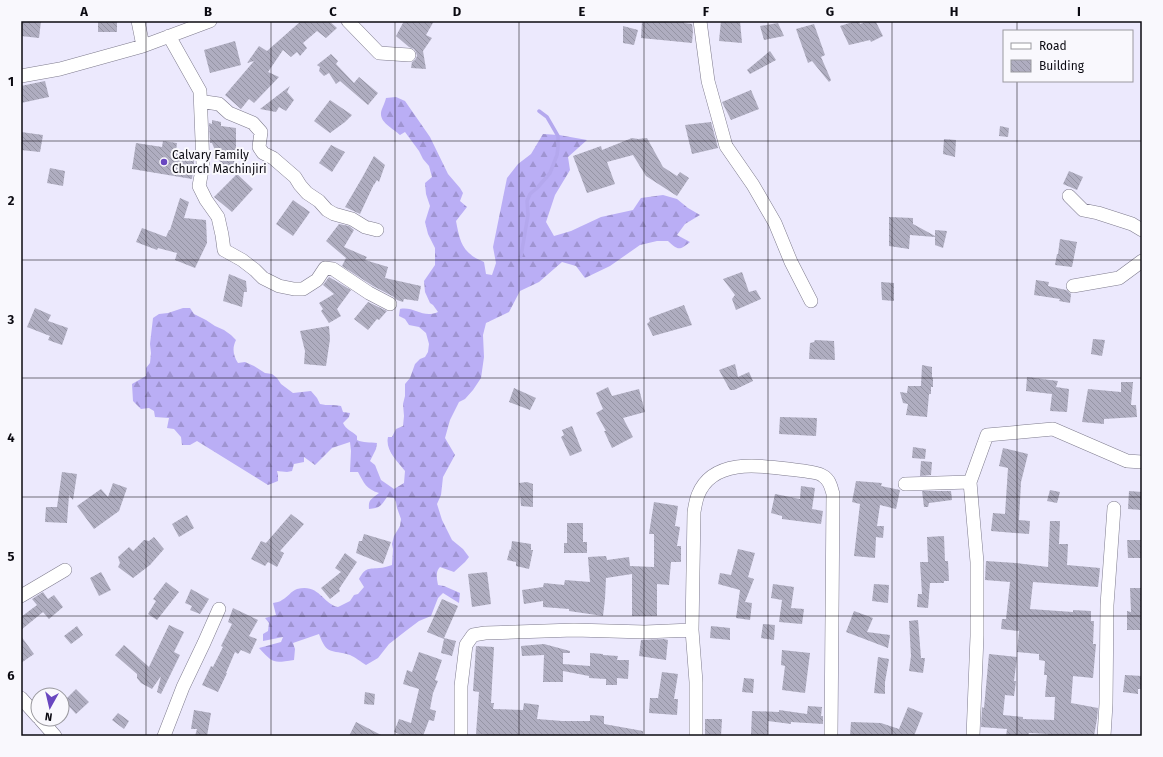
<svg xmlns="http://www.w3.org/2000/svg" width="1163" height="757" font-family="'Fira Sans',sans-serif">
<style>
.forest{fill:url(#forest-firs)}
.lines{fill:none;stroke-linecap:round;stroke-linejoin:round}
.stream{stroke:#b4a8ee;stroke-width:3.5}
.building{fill:url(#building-back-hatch)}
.minor-casing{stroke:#7e7b8d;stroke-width:14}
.minor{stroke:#fff;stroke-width:13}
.grid{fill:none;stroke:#0b0a11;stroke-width:1;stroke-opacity:0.55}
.poi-dot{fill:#6947c0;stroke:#f9f8fd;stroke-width:1.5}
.labels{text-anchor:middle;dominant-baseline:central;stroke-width:4;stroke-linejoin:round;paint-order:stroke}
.poi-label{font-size:12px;fill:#0b0a11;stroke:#f9f8fd;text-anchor:start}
.neatline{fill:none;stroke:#0b0a11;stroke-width:1.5}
.grid-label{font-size:13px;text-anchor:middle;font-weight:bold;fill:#0b0a11}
</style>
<defs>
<pattern id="forest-firs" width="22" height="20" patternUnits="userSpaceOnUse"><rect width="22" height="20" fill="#baaef5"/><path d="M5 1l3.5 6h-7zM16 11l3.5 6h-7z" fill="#9f94d1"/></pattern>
<pattern id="building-back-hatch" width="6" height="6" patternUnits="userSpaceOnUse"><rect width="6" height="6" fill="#afadc0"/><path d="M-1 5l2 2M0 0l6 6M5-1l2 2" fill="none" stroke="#9594a4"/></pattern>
</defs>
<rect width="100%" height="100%" fill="#ece9fd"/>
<path class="forest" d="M396,97L405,101L430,137L448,174L460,188L463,193L460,201L467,207L456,221C460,242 462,253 484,262L486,274L492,275L496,263L493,247L507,178L518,164L531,154L543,134L559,135L587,140L568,157L570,170L555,195L546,222L554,236L571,231L601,217L633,210L641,198L663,195L677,199L688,208L700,215L685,224L677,235L690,242C679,251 678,250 668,241H657L640,245L610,266L585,278L576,266L562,262L539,282L520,291L509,312L486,323L483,335L484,357L481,378L473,390L465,399L459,402L450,420L445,438L455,455L443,477L441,495L437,504L442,520L452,540L463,549L469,557L465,562L454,572L440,567C435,572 437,579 438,585L444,586L460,593L459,603L443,593L438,598L431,616L419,621L407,630L389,644L378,658L366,665C361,662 355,657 350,655C331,649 327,656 319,634L293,643L295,649L294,660C273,663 274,664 259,648L281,642L283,637L263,641V634L268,631L269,623L265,618L276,615L273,603C276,602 280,602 282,600C288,597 291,591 297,589C319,583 323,604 338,607L350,601L354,595L358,594L364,587L359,579C365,568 367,569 379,568C383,568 388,566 392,565L393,549L392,544L394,536L400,526L401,519L397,508L396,502L394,498L387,497C381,506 380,508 369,509C368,499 372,499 379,493C366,489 364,483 358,472H350L351,451L350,442L332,448L315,465L304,457V462L294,464L292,471L287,472L277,471L278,475V481L268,485L197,441L190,445H182L181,437L174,429L167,428L169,418L155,417L154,411L149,408L141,409L133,401L132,384L146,376V368L150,363L151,353L150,344L153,318L159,314L168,313L183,308H190L194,314L206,320L215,326L224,330L231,335L236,340C232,348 233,355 238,363L245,362L254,366L265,373L272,374L277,378L281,384L293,393L311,391L317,398L320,404C328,406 333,404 341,406L343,412L350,413L349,417L343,423C346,430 352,431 357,436V440C363,443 370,442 377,443L376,449L370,461L375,465L381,480L394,489L404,483L405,471C397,461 385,450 388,437H392L396,429L403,426L404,416L403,404L405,396V384L410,378L415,364L420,359L425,357L428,352L429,344L426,333L419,327L409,325L405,319L399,316L400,309C414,306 423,319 438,312L433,305L430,303L425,292L424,281L435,265V248L428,234L425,222L430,206L426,194L425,183L432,177L429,166L423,159L419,151L405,132L400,135C394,129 380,123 381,113C381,110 385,103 386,98Z"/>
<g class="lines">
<path class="stream" d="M521,256L528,215L527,201L530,194L538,187L550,173L557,155L558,147V136L547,117L539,111"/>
</g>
<path class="building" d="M21,21H41L39,38L21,36Z
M98,21H117V32H98Z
M301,21H329L337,28L326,38L317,31L303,43L307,48L300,56L297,52L291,57L283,50L268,72L279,77L254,103L249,99L241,109L225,95L254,61L247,63L259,46L267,51Z
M404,21H434L426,35L432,38L423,51L426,69L411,68L412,62L415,60L417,56L416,52L414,49L409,47L396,36Z
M642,21H684V23L692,24L693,31L692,43L641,38Z
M721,21H740L742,43L719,41Z
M856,21H859L860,24L869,21L876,22L883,36L871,42L870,40L849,45L840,26Z
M778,23L784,36L764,40L760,26Z
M814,24L825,55L821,57L831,80L829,82L812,61L808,63L796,29Z
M623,26L638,30L634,45L623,43Z
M235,41L241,65L210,73L204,50Z
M770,51L776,60L750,74L747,70Z
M331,54L338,61L336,64L354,83L359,77L378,93L368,105L340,81L336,84L329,73L324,76L319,71L320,67L317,65Z
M45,81L49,97L21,103V86Z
M290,86L287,92L294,100L286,111L279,107L276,112L260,109Z
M751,90L759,109L731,120L722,102Z
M330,100L352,115L345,122L330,133L314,121Z
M212,120L221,122V126L236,128V155L232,171L223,169L212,143H210L209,123L212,124Z
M711,122L718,148L692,154L685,125Z
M1000,126L1009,128L1008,137L999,136Z
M21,132L43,135L40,152L21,150Z
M632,138L638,139L647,138L663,167L677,176L680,172L689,178L677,196L646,176L633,155L607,162L615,184L587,193L573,156L601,146L602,150Z
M944,139L956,140L955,157L943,154Z
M163,141L177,143L176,151L195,154L192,179L132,169L136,143L162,147Z
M331,145L345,152L332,172L319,163Z
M374,156L385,165L379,182L377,180L374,185V184L360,214L345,207L362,178Z
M50,168L65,171L63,186L47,183Z
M1069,171L1083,177L1077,190L1063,184Z
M237,174L253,189L232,212L214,197Z
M180,198L189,202L184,218L206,220L207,243L195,268L175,260L177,253L158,248L157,250L136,242L142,228L166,237L169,230H170Z
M293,200L310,212L293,236L276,224Z
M889,217L913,218V224L935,236V230L947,231L943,248L935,245V237L910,235L909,249L889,246Z
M339,224L349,226L354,230L344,247L367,257L365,260L388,267L385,278L421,286L418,301L404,299L403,302L397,300L394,297L373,286L342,266L346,258L326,241Z
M1060,239L1077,242L1072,267L1055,265L1057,254H1058Z
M742,272L749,292L756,290L761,299L736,310L732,299L735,295L723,279Z
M229,274L246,281L247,292H244L242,307L223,301Z
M329,277L351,290L337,309L341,316L329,323L321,311L323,309L319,303L334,294L323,285Z
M1036,280L1049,282L1048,286L1066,290L1071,294L1070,303L1059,301L1060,299L1034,295Z
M881,282L894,283V301L882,300Z
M368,302L387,311L379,320L377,319L368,330L354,319Z
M684,305L692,325L653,336L647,324L650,321L649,318Z
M35,308L51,315L48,321L68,328L62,345L48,340L50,336L27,327Z
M329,326L330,339L326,366L304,364L305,351L300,331Z
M1093,339L1105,340L1102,356L1091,354Z
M815,340L834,341L835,360L809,359L810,343L814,342Z
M735,364L738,377L749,372L753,381L734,390H730L719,370Z
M922,365L932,367V377L933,378V387H931V394H929L927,417L906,415L908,404L903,403L900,392L907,393L908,386H921Z
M1027,377L1058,381L1056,387L1069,389L1067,412L1050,411L1052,394L1026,391Z
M1121,382H1133L1131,405H1136L1137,417L1104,419V424L1082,422L1088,389L1121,392Z
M608,387L612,396L639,389L645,412L623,418L633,437L612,448L604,431H606L596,413L603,409L596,393Z
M514,388L536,398L530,410L509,402Z
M780,417L817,418L816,436L779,434Z
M572,426L582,451L570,456L561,437L564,435L562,430Z
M913,447L926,449L925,459L912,458Z
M1003,448L1028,454L1021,482L1019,520L1030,521L1029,534L991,531L993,513L1005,514L1008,468L999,466Z
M921,461L932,462L931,475L920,476Z
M62,472L77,474L73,500L69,495L67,523L45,522L46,507H57Z
M856,481L882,483L881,486L900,490L896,509L880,505L877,526H884L883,538L876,537L875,558L854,556L860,504L852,502Z
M527,482L533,484V507L521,506L519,483Z
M113,483L127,488L119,511L94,529L77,506L101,489L108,497Z
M801,486L815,488L812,509L823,511L821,524L782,519V516L771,513L775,494L800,499Z
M1050,490L1060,492L1057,503L1047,501Z
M922,491H951L952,500L929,503L928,507H924Z
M1129,491L1142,492V510L1128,509Z
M654,502L678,506L675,526L680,527L677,546H681V562H671L669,585L657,584V616H632V574L606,578L605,599L603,616L569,611V609L543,607V601L524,604L522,590L543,587L544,583L564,585L565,580L590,582L588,557L606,556L607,560L629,557L630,566L654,567V534H649Z
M291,514L304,524L280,551L284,553L277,567L268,562L265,566L251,559L261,541L266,543Z
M187,515L194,528L179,537L172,524Z
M1050,521H1060L1059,544H1068L1067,565L1100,568L1098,587L1033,582L1030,609L1073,612V610L1091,611V621H1094L1093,644H1096L1093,678L1073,676L1071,703L1098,708L1097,719L1094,736H1048V734L1029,733L1028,736H1006L1007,729L981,727L982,707L984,708L989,654L1017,657L1014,681H1016L1014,696L1005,695L1003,715L1023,717V719L1054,720L1055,697H1045L1047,675H1044L1045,661L1039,660V654L1017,652L1019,631L1001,629L1002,619H1006L1010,582L985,580L986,561L1016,563L1048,567Z
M567,523H583V542H587V553H564V543H567Z
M364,534L391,542L383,564L356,553L359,541H362Z
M944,536L945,561H948L949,581H944V583H930L928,608L917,607L918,594H922L920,562H928L927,537Z
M154,537L164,549L150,565L133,578L118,567L120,563L118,557L129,547L133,551L144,540L149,541Z
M1127,540H1142V558H1128Z
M512,541L531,544V550H533L529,569L516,566V562L507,560L510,549L511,550Z
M738,549L755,553L748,577L754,579L745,602L752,603L750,620L736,618L740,590L718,584L720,573L731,575Z
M345,553L357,562L339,589L340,591L330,599L321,588L341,572L335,568Z
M101,572L111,590L99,596L90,578Z
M487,572L491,604L472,607L468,574Z
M166,582L179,592L157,620L148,614L156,601L153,599Z
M773,584L794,587L791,608L804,609L802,624L779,622L782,600L771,598Z
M874,584L889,585L888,603L872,601Z
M1130,588H1142V630H1127V611L1131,612Z
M191,589L209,599L200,614L190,610L192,606L185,603Z
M43,592L48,599L54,595L63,607L49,619L43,612L21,630V617L37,605L32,599Z
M442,599L458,606L444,638L456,641L452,656L441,653L444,639L427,632Z
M233,608L258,620L249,636L257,639L250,654L241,650L238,654L235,652L226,673H227L218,692L202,685L211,666L213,667L223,647L221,646L232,624L228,622Z
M854,611L873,618L867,632L890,635L888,648L846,632Z
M918,620L921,658H925L923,673L909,671L911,656L909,621Z
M763,624L775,625L774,640L761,638Z
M169,625L184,632L174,652L180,655L161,694L157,692L161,676L152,689L141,683L137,678V674L115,655L124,645L149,667Z
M77,626L83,635L71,644L64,636Z
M711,626L730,628V640L710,638Z
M21,636L34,654L21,663Z
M664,639L668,640L666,660L639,656L641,640Z
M544,644L570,651V653H563V664L590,666V653L603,654V655L618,656L617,660H629L628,679L617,678V685H606V679L589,678V676L563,671V682H543L544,655L522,656L521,646Z
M476,646L494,647L491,703H494L493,709L523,710L524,703L539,705L537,719L562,721H590V715L604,716V724L643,731V736H498L476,734L479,692L473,691Z
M782,650L810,653L805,693L782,690L785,666L781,665Z
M419,652L442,660L435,680L438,681L433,693L430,709L436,711L434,721L429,720L423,736H404L394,732L399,719L411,723L419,689L403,684L407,670L412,672Z
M878,657L889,659L885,682V694L874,693Z
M662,672L678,674L674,699H678L677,715L649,713L650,698H658Z
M1125,675L1142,676V689H1138V694L1123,692Z
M744,678L754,679L753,693L742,692Z
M76,689L89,702L76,714L64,701Z
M365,692L375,694L374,705L364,704Z
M808,706L822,707L821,716H823V724L791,722V724L768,721V735H751L752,711L779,712V710L807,714Z
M908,707L923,713L914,736H850L851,722L881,723L899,729Z
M194,710L211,713L207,736H195L197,729H191Z
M118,713L129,721L124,729L112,720Z
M705,719H722L721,736H705Z
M356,722L383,736H349Z"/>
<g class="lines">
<g class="minor-casing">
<path id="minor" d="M138,21L143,46
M348,21L379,53L409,55
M700,21L708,81L726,146L753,185L775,223L791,262L811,301
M169,36L200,91L203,165L199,186L206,200L218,217L222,235L224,250L242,260L255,270L263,278L279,286L294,289H303L317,280L325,268L333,269L369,293L390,304
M21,76L60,69L143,46L210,21
M201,100L205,102L219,104L229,113L253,123L261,132L259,147L263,153L273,158L295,177L300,185L307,193L319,201L327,210L334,214L352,219L365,227L377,230
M1069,196L1083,210L1098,213L1132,224L1142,230
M1073,286L1119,278L1142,261
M905,484L970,482
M21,596L65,570
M21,698L38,717
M40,719L55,736
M164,736L183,687L204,643L219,609
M461,736V686L466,645L473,635L485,633L574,630L645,632L692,630
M696,736V682L692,630L694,512C695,506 696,500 698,495C712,459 758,465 788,469C795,470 819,472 823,476C830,480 831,487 833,494L831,736
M973,736L977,636V562L970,482L987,435L1053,429L1127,461L1142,462
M1104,736L1106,704L1107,605L1114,508"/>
</g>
<use href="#minor" class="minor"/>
</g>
<path class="grid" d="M146,21V736M271,21V736M395,21V736M519,21V736M644,21V736M768,21V736M892,21V736M1017,21V31M1017,81V736M21,141H1142M21,260H1142M21,378H1142M21,497H1142M21,616H1142"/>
<circle class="poi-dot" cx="164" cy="162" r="4"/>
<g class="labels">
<g class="poi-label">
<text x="172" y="155">Calvary Family<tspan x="172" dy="14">Church Machinjiri</tspan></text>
</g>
</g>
<rect width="1163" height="757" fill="none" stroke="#f9f8fd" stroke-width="44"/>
<rect x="1003" y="30" width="130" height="52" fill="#f9f8fd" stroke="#9a999f"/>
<rect x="1011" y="43" width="20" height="6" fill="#ffffff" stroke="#9a999f"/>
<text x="1039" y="50" font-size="12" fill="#0b0a11">Road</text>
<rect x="1011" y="60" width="20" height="12" fill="url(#building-back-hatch)" stroke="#9a999f"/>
<text x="1039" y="70" font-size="12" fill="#0b0a11">Building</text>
<g transform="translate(50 707) rotate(188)"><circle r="19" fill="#f9f8fd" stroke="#9a999f"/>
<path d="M0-3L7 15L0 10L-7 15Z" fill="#6947c0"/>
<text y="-6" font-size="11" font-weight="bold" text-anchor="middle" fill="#0b0a11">N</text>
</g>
<rect x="22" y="22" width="1119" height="713" class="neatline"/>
<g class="grid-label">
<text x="84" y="16">A</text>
<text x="208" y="16">B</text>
<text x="333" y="16">C</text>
<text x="457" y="16">D</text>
<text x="582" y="16">E</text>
<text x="706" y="16">F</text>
<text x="830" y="16">G</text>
<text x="954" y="16">H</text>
<text x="1079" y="16">I</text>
<text x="11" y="86">1</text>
<text x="11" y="205">2</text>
<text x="11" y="324">3</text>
<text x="11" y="442">4</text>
<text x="11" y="561">5</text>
<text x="11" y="680">6</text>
</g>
</svg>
